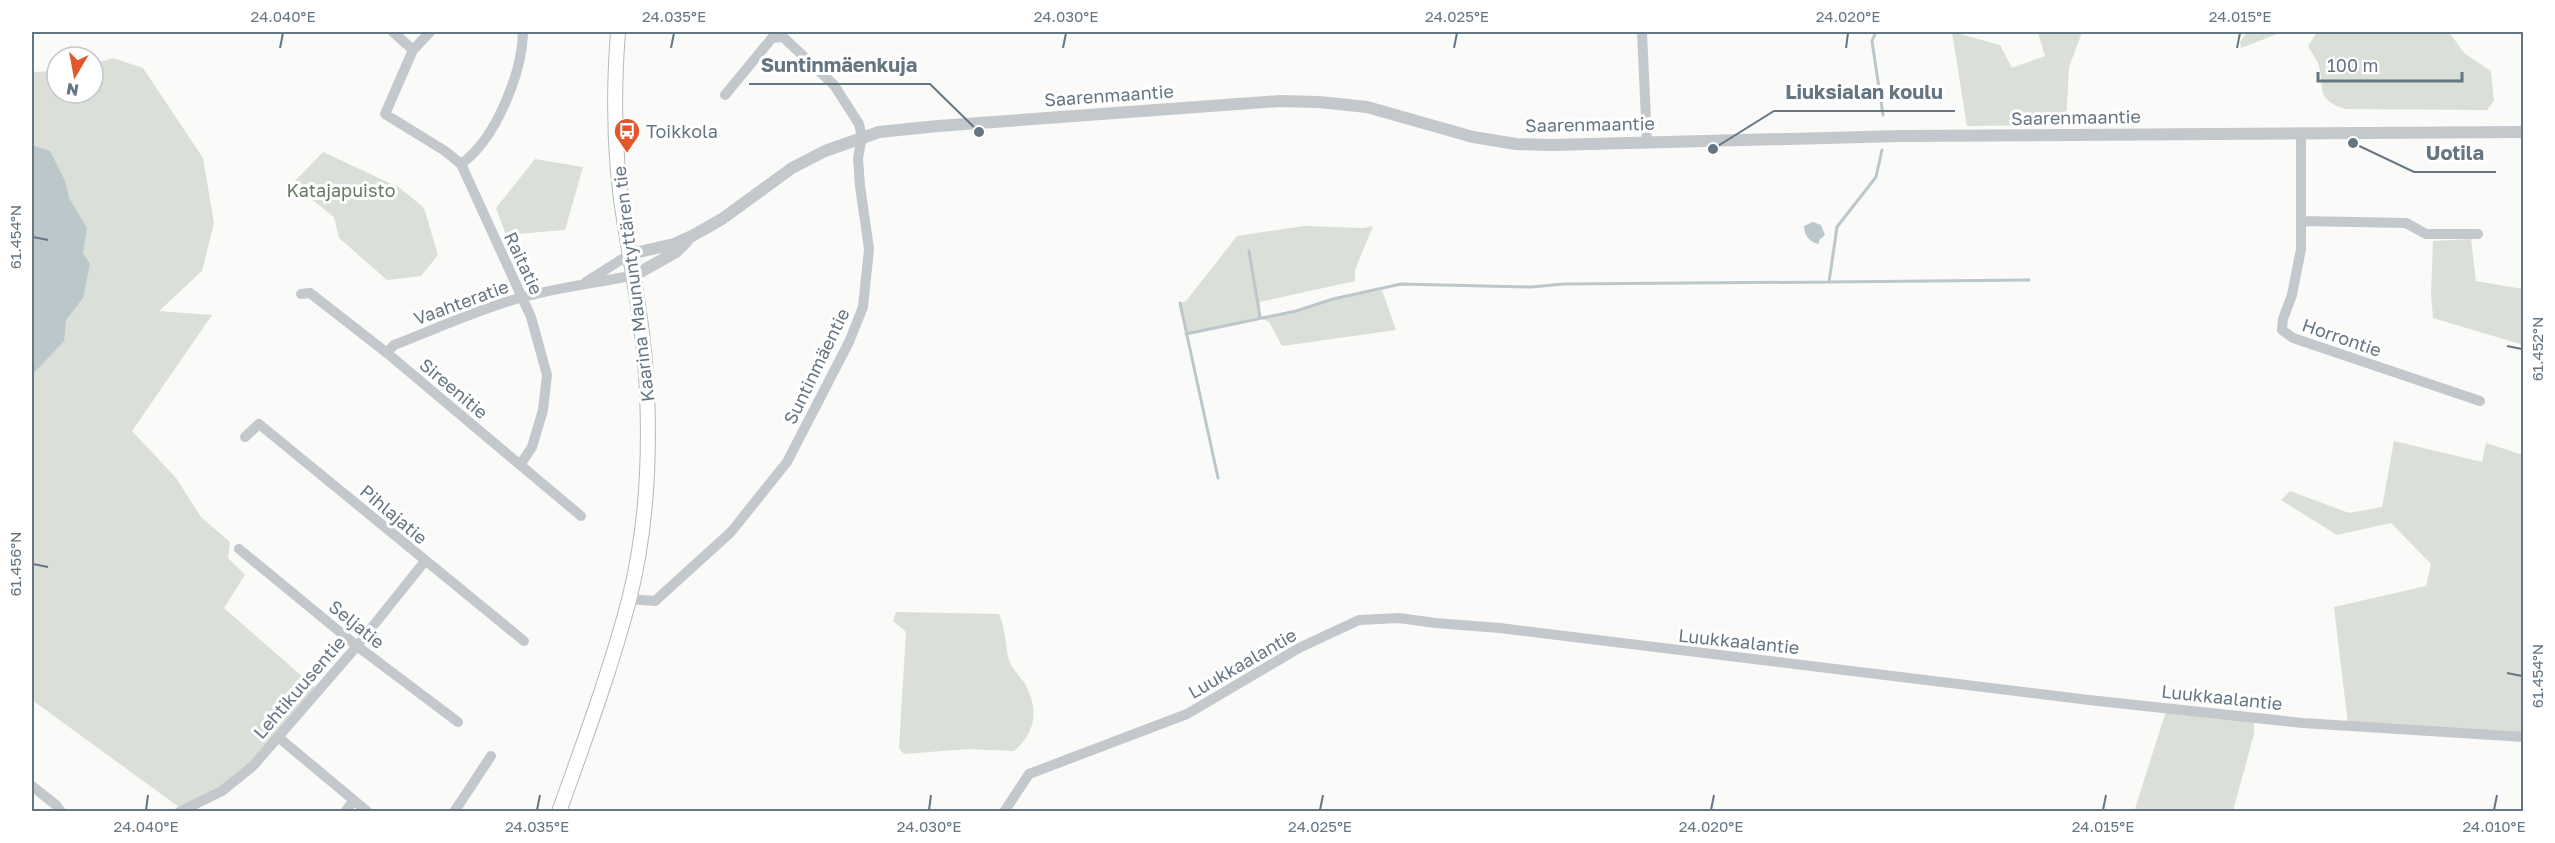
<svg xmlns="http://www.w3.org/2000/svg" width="2555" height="843" font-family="'Golos Text',sans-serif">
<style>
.green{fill:#dadfd7}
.water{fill:#bbc7cb}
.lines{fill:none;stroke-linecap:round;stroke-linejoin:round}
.stream{stroke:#bbc7cb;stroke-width:3}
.secondary-casing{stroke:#b3babf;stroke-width:16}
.minor{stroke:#c3c8cc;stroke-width:10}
.tertiary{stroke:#c3c8cc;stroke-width:12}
.secondary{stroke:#fff;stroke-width:14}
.ticks{fill:none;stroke:#657683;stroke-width:2}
.labels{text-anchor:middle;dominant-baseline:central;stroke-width:6;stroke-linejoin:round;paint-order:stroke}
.street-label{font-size:18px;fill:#657683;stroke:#fff}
.poi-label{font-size:18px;fill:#657683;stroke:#fff;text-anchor:start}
.park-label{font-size:18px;fill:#687a64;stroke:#fff}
.leader{fill:none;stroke:#657683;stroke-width:2}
.callout-dot{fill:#657683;stroke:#fff;stroke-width:2}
.callout-label{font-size:20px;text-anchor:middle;font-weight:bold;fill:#657683;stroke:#fff;stroke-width:6;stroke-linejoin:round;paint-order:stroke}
.neatline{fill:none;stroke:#657683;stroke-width:2}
.ticks-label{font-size:15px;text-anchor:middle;fill:#657683}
</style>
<rect width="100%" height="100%" fill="#fafaf8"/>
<path class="green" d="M1952,32L2000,45L2012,68L2045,56L2038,32H2082L2069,67L2066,125L1967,126Z
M2247,32H2282L2241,48L2240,42Z
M2317,32H2449L2464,53L2491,71L2494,101L2487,110L2345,109C2313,98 2326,88 2318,63C2316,58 2311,52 2308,46Z
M113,58L143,68L203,158L214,223L202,271L159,311L212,315L132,431L176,478L201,517L230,542L228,558L245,575L224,608L318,690L253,766L183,810L32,700V72L57,71V93H93V64Z
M323,152L400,188L424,208L438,255L421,276L387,280L339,238L334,217L292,184Z
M535,159L583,167L565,230L506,235L496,208Z
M1304,226L1364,228L1373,226L1355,270V281L1260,302V317L1296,311L1333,299L1382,290L1396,330L1282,346L1269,322L1260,317L1186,334L1180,303L1186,301L1237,236Z
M2471,239L2476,281L2523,289V350L2520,344L2433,318L2431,293L2433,241Z
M2394,441L2482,462L2486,443L2523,455V737L2348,725L2334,607L2426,586L2431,564L2391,523L2337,535L2281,500L2290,491L2349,513L2382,507Z
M896,612L999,614C1006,629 1005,645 1009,660C1012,669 1020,676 1025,684C1039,709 1036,733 1014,751L968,749L904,754L899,748L906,632L893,621Z
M2167,708L2254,717V734L2233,811L2134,812Z"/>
<path class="water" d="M32,145L50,151L65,181L69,198L87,228L83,253L90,264L83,298L66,320L64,341L32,375Z
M1813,222L1821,225L1825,235L1819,240V244C1810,243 1804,235 1804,226Z"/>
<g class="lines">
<path class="stream" d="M1876,32L1872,41L1883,115
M1249,251L1260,317
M1829,282L2029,280
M1180,303L1218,478
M1186,334L1296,311L1333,299L1401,284L1531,287L1564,284L1829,282L1837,227L1876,177L1882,150"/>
<g class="secondary-casing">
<path id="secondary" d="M559,812C584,742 610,672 629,600C646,533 650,461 647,393C645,337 634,281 625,226C614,162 613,96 618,32"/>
</g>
<path class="minor" d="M393,32L413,50
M430,32L413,50L385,114L445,151L461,164L531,317L547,375L543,410L532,447L520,465
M1642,32L1647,142
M2301,133V249L2292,295L2283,319L2282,330L2293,338L2480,401
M461,164C496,139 522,73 523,32
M2301,221L2406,223L2426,234H2478
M586,282L630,254
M301,294L310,293L387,353L581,516
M387,353L394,345C436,329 479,309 523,297C560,287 597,283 635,275
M245,437L259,424L524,641
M239,549L357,646L458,722
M629,599L655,601L731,532L787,462L849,342L863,307L869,249L860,186L858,158L862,137L859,124L834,85L783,37L772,38L725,95
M278,737L368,812
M32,786L56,805L61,812
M179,812L222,791L253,766L357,646L425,561
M345,812L354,800
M454,812L491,756
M1004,812L1029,774L1187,714L1299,648L1359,620L1399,618L1435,623L1500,628L2089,700L2303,723L2524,737"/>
<path class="tertiary" d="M630,254L674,244L692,236L722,219L792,168L825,151L879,132L938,126L1280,101L1319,102L1367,107L1473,137L1516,144L1552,145L1901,136L2524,132
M635,275L676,252L687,241"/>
<use href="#secondary" class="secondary"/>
</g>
<path class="ticks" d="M280,48L283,33M671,48L674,33M1063,48L1066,33M1454,48L1457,33M1846,48L1848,33M2237,48L2240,33M33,237L48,240M2507,346L2522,349M33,564L48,567M2507,673L2522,676M146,810L148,795M537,810L540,795M929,810L931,795M1320,810L1323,795M1711,810L1714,795M2103,810L2106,795M2494,810L2497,795"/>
<defs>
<g id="bus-pin" transform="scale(1.35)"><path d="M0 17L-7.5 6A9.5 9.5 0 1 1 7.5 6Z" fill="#e4572e" stroke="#fff"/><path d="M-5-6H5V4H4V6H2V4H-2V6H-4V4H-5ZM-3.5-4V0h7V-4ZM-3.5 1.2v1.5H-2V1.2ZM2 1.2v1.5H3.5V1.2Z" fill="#fff"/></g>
</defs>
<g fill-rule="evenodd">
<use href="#bus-pin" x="627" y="131"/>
</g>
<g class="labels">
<g class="street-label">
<text transform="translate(1109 95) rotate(-4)">Saarenmaantie</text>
<text transform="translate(2076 117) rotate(-1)">Saarenmaantie</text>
<text transform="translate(1590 124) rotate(-1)">Saarenmaantie</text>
<text transform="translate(524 263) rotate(65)">Raitatie</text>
<text transform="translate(633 284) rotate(-97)">Kaarina Maununtyttären tie</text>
<text transform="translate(461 302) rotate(-20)">Vaahteratie</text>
<text transform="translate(2342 337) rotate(19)">Horrontie</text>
<text transform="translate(816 366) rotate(-64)">Suntinmäentie</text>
<text transform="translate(454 388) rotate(40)">Sireenitie</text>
<text transform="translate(394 514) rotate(40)">Pihlajatie</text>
<text transform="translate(357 624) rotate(39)">Seljatie</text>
<text transform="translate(1739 641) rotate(6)">Luukkaalantie</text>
<text transform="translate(1242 663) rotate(-30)">Luukkaalantie</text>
<text transform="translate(299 687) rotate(-49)">Lehtikuusentie</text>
<text transform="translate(2222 697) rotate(6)">Luukkaalantie</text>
</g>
<g class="poi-label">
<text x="646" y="131">Toikkola</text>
</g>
<g class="park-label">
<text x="341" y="190">Katajapuisto</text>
</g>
</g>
<path class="leader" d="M979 132L930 84H749M1713 149L1774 111H1955M2353 143L2414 172H2496"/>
<g class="callout-dot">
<circle cx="979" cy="132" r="6"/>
<circle cx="1713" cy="149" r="6"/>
<circle cx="2353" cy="143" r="6"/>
</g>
<g class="callout-label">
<text x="839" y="72">Suntinmäenkuja</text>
<text x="1864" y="99">Liuksialan koulu</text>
<text x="2455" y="160">Uotila</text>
</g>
<rect width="2555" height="843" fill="none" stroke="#ffffff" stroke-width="66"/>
<g transform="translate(75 75) rotate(190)"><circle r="28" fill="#ffffff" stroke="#c1c8cd" stroke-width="1.5"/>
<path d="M0-4.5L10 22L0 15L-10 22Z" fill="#e4572e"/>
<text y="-9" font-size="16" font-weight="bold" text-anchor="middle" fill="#657683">N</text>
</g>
<path d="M2318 72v9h144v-9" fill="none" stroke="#657683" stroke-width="3"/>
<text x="2327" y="72" font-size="18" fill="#657683" stroke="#ffffff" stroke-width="4.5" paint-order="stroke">100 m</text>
<rect x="33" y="33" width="2489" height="777" class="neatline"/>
<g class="ticks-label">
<text x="283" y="22">24.040°E</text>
<text x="674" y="22">24.035°E</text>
<text x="1066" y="22">24.030°E</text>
<text x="1457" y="22">24.025°E</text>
<text x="1848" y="22">24.020°E</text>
<text x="2240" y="22">24.015°E</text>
<text transform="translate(16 237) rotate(-90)" y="5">61.454°N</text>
<text transform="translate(2538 349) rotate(-90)" y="5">61.452°N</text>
<text transform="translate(16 564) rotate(-90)" y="5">61.456°N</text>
<text transform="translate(2538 676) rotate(-90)" y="5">61.454°N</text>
<text x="146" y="832">24.040°E</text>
<text x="537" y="832">24.035°E</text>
<text x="929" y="832">24.030°E</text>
<text x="1320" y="832">24.025°E</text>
<text x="1711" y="832">24.020°E</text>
<text x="2103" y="832">24.015°E</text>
<text x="2494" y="832">24.010°E</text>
</g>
</svg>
